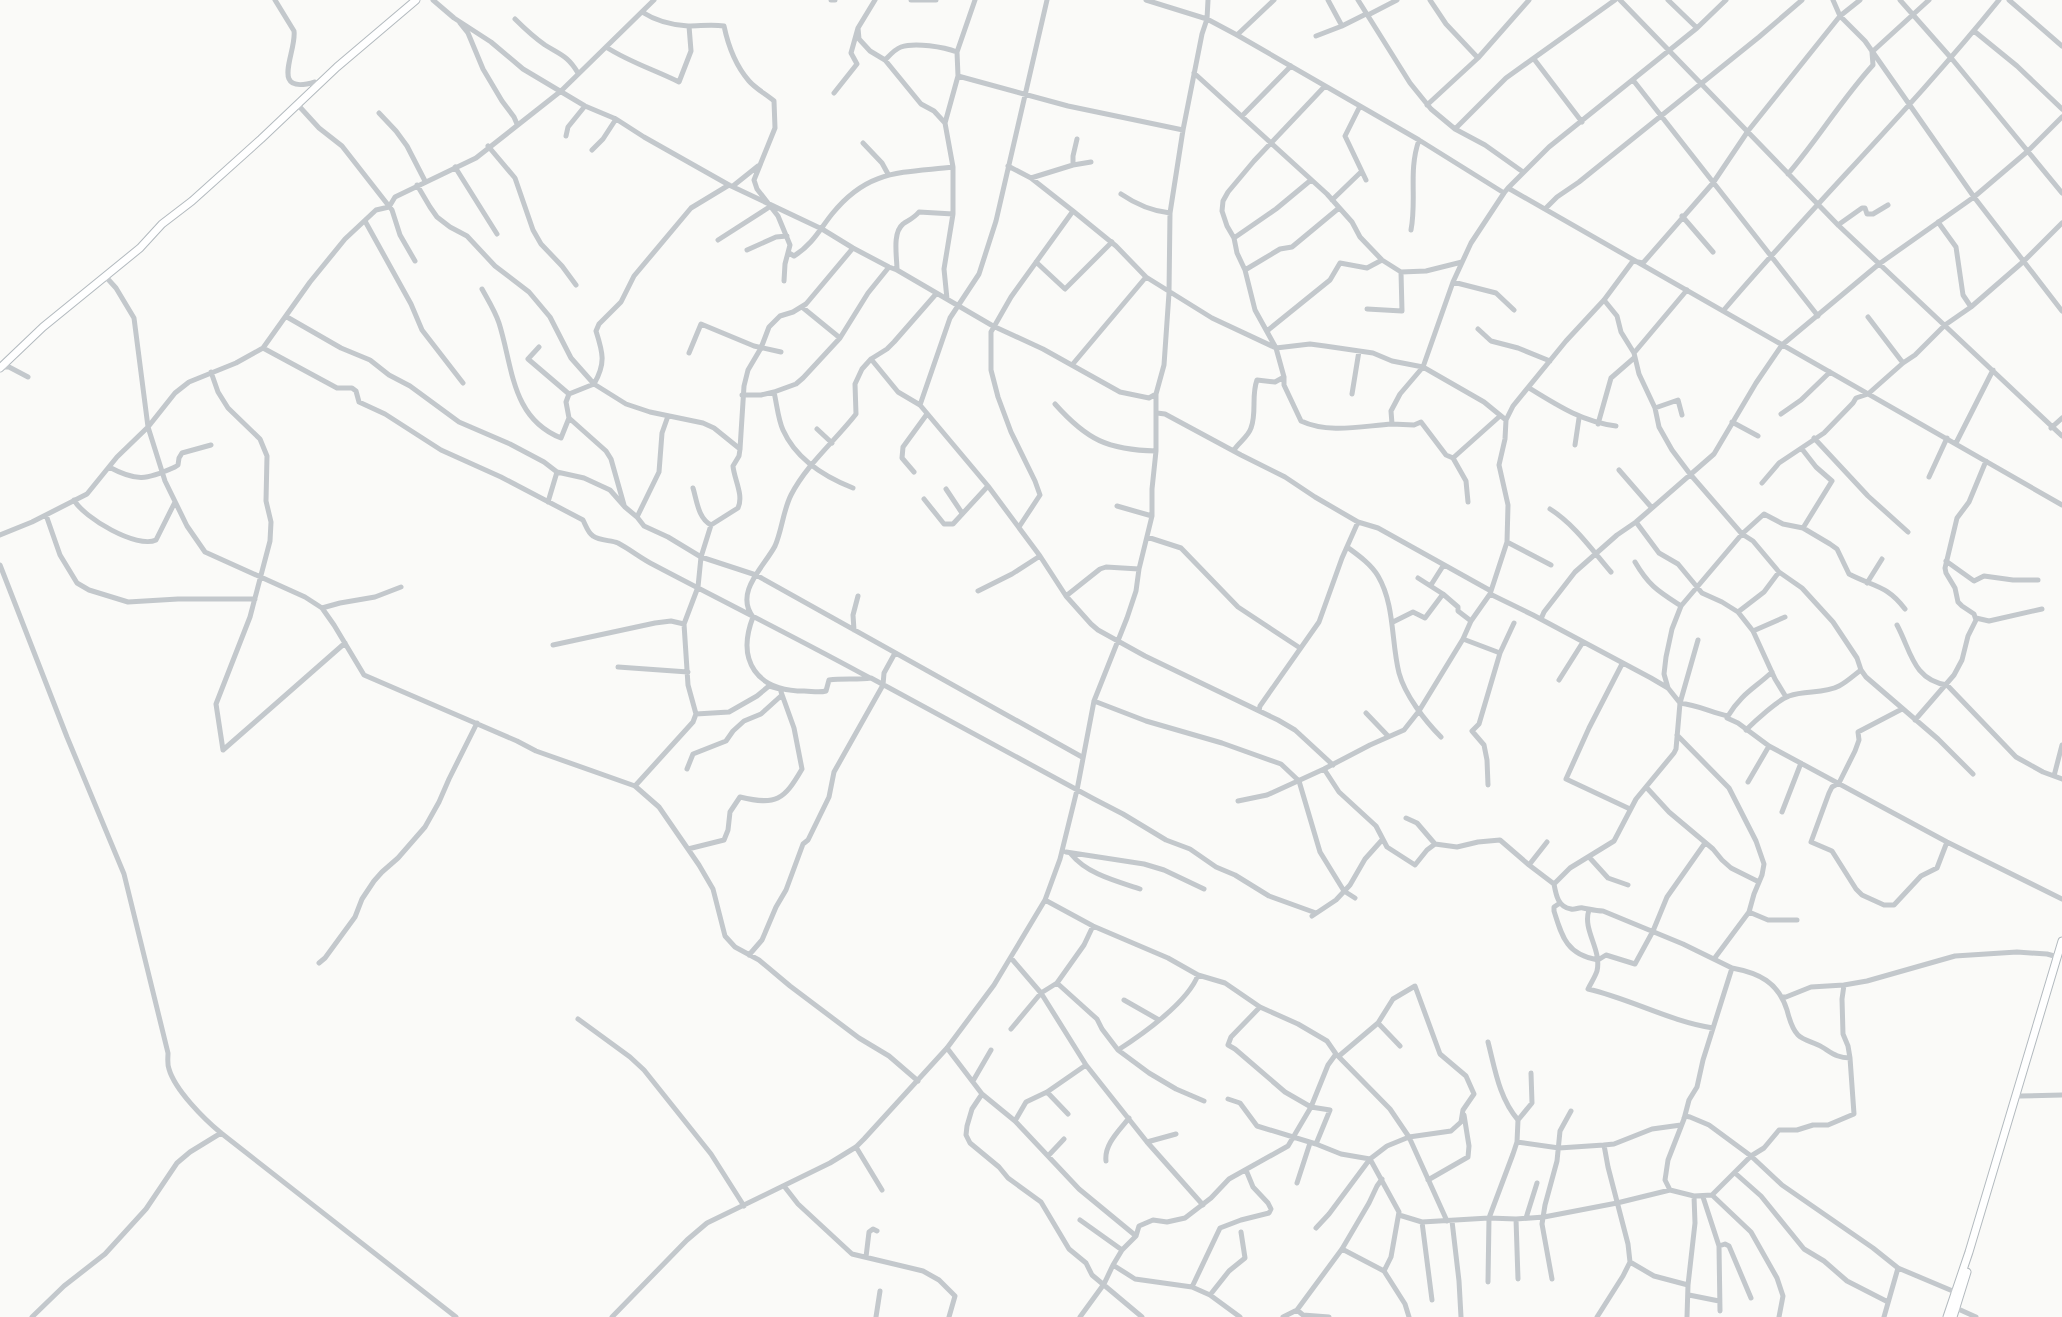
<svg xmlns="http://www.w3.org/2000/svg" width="2062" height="1317" font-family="'PT Sans',sans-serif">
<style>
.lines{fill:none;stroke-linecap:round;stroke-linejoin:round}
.secondary-casing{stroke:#b3babf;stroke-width:9}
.street{stroke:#c3c8cc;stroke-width:5}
.secondary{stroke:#fff;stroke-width:7}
</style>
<rect width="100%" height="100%" fill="#fafaf8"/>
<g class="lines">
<g class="secondary-casing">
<path id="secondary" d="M0,368L43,327L140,248L162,224L192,201L261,139L337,67L416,0
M1947,1317L1969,1252L2062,941
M1953,1317L1967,1272"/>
</g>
<path class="street" d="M275,0L294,31C297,52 268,96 315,82L319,85
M433,0L454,18L491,42L523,69L585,106L616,119L644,137L729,185L822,229L853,248L889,267L897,270L993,326L1043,349L1120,392L1149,398L1156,394
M831,0H835
M911,0H936
M1047,0L996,221L979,274L950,318L920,405L988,486L1040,556L1066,596L1091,624L1098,630L1145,656L1278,720L1295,730L1333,765
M1146,0L1207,19L1237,35L1419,140L1504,193L1508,188L2062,505
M1328,0L1342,26
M1358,0L1410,83L1431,109L1455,129L1485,145L1523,172
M1430,0L1446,24L1478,58
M1620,0L1838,225L2062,436
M1668,0L1697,28
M1833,0L1840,16L1865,41L1974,197L2062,311
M1900,0L1952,59L2062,193
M2009,0L2062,46
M642,12C656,21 671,25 688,26C701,26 711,24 724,26C728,45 736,66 749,81C756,89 766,94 774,101L775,128L754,180L757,189L778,216L790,245L785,264L784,281
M1368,15L1397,0
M515,19C524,28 535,38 545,45C561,55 568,56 578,73
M460,23L468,33L483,69L502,101L514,117L517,124
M858,28L859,39L870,51L885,60L921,104L934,111L945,123
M1974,31L2017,66L2062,109
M1237,35L1274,0
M1316,36L1342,26L1366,14
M606,47C629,62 655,70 679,82L691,51L689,26
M1534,59L1582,122
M885,60C889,56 895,49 901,47C915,42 944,47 957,52
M1194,73L1327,194L1352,222L1360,237L1382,260L1401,272L1426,271L1462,262
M958,76L1068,106L1183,130
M1633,80L1818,316
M1325,86L1254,161L1228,192L1223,201L1222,211L1227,226L1234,238L1237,253L1245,270L1255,310L1276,348L1284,377V385L1301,421C1329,434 1362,426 1392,424
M834,93L857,64L851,53L858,28L875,0
M298,105L319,128L342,146L392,210L400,235L415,261
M1427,105L1478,58L1529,0
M1360,106L1345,136L1366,180
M379,113L396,131L407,146L425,181
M1242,116L1291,66
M1455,129L1506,78L1615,0
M566,136L568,127L585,106
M863,143L882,163L888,174
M488,146L515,178L533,230L541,244L562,266L576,285
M592,150L603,139L616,119
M1073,165L1091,162
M1008,166L1031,178L1073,211L1116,246L1146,277L1212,318L1276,348L1310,344L1325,346L1373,353L1392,361L1423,367L1484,402L1506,420
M455,167L497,234
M1788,174C1818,139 1842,99 1873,65L1872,52L1929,0
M1031,178L1073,165V156L1077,139
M417,185L430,207L437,217L450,227L467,236L495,266L529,292L550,317L571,358L594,384L569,394L566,402L569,418L606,451L611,459L624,505
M729,185L691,208L634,276L621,302L599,324L596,331C603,353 606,363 594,384L626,404L650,412L703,423L714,428L740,449
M733,186L758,166
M1508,188L1549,147L1697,28L1726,0
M1121,194C1137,205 1151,211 1170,213
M1332,200L1361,172
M1545,209L1557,197L1579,182L1759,37L1802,0
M1682,216L1713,252
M365,221L411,304L422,330L463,383
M1938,222L1956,247L1963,295L1971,307
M1838,225L1862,208H1865L1867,214H1873L1888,205
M1411,230C1417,199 1408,171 1419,140
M1234,238L1276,209L1311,180
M718,240L771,206
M747,250L776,237L787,236
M789,253L794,256C812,245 820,229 832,214C868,169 901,173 953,167
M1036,262L1065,289L1112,242
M897,270C897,257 892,233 903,224C909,220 914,218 919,212L953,214
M1245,270L1280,249L1292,247L1339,208
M106,277L116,288L134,318L148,427L165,481L187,526L205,552L305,597L322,608L334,625L364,675L517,741L536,751L635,786L659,807L699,865L713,889L725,936L735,947L759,960L790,986L859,1038L889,1056L918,1081
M1453,282L1496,293L1514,310
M482,289C488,300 495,311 499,323C513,367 511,418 561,438L569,418
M936,294L894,342L887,349L871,359L862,369L855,384L856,414C835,441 807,464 791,495C783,511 782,530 775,546C764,567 734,592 753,617C736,661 757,691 804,691C811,691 819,693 826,691L829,680C843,678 857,680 871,678L1094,799L1123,814L1166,840L1190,849L1216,867L1235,875L1269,896L1316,913
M947,299L944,269L953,214V167L945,123L958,76L957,52L975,0
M1604,300L1617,316L1621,332L1634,353L1639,374L1655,408L1659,427L1672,450L1690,474L1742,534L1753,541L1779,572L1802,588L1833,622L1857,658L1861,670L1866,677L1938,739L1973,774
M802,307L840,338
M1367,309L1402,311L1401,272
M1723,311C1813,205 1912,108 1999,0
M287,317L341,348L370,360L389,375L410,386L459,422L510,444L544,462L557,472L584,478L610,490L625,507L637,517L644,526L668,537L701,557L756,575L1082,757
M1868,317L1903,363
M1478,329L1491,341L1518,348L1550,361
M1267,331L1330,280L1340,263L1367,268L1382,260
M539,347L528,359L569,394
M263,348L337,388H352L356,391L359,402L385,414L441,450L501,477L583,520C586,526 588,533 593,536C600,541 611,540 618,543C631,550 642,559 654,565C726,603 799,639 870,678
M689,353L701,324L754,346L781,352
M1634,353L1687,290
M871,359L898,392L920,405
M1072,365L1146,277
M1,367H9L28,377
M211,372L218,392L228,408L260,439L267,456L266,501L271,522L270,541L250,617L216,704L223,750L345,643
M1529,388C1558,406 1583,422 1616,426
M1352,394L1359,351
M742,395H761L774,392
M1055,404C1087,440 1108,450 1156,451
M1655,408L1678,400L1682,415
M1157,413L1165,414L1241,455L1285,477L1315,497L1358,522L1378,528L1491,591L1490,594L1533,615L1651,678L1668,688L1680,703C1697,705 1711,712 1728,716L1727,718L1738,723L1769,746L1947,842L2062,899
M1781,414L1801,400L1830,372
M1500,416L1453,458L1446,455L1421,422L1414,425L1392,424L1391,411L1400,394L1423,367L1453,282L1471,243L1504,193
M1732,422L1758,436
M1598,424L1611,378L1634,358
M2051,428L2062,418
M817,429L832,443
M1814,438L1868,496L1908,532
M1956,443L1993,370
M1575,445L1579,418
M1802,449L1816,467L1832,481L1803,528
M1234,450C1239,442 1248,437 1251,428C1257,412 1251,396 1257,380L1275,382L1284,377
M1453,458L1466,481L1468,502
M109,467C137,482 146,480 175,467L178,465L179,458L182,453L211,445
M1619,470L1652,508
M914,472L902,458L903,447L927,414
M1929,477L1947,438
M1762,483L1779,463L1824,433L1853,403L1856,398L1868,394L1903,363L1915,355L1945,325L1971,307L2024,261L2062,223
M693,488C697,501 698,518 711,525L738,508C744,495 734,479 733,466L739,456L740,449L744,386L748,370L761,348L769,327L780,316L793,312L806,304L853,248
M853,488C825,477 796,459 783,430C778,419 777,405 774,392L796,384L803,378L840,338L868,293L889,267
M946,489L962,513
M924,499L944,524H953L988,486
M74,500C84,518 137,549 156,540L175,502
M548,502L557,472
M1117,506L1152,516
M1550,509C1575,525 1592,550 1611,572
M46,515L60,555L77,583L89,590L128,602L178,599H255
M637,517L659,472L662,433L668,416
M1636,522L1659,553L1678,564L1702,593L1722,602L1738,612L1753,631L1775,679L1786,697
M1019,527L1040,495L1035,481L1011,432L998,397L991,370V332L1011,297L1073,211
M0,535L32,522L87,494L117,457L148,427L175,393L189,382L236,363L263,348L310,282L345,239L376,210L389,207L395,197L476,158L561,91L654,0
M1147,537L1181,548L1238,607L1300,648
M1507,542L1551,565
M1347,547C1358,555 1371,564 1378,576C1395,605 1391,641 1399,673C1405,695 1425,721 1441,737
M1946,561L1974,581L1984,576L2013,580H2038
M1635,562C1649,586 1658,591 1681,606
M0,565L67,737L124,874L168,1053C168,1058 167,1064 169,1069C175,1090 204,1119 221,1133L456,1317
M1418,578L1443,594L1458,607V611L1471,621
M1867,583L1882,559
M1431,585L1443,566
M978,591L1012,574L1040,556
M1491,591L1507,542L1508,505L1499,465L1505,439L1506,420L1513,406L1566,341L1604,300L1633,261L1643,263L1713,183L1748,131L1840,16L1860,0
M1066,596L1100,569L1106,567L1139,569
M322,608L340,603L375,597L401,587
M1738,612L1764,592L1779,572
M1976,618L1989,621L2042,609
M1541,619L1544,612L1575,572L1617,535L1636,522L1714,454L1756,383L1782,345L1879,264L1974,197L2028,151L2062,117
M1393,622L1413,612L1425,618L1443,594
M1897,625C1911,651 1913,680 1947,685L2016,757L2043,772L2062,779
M854,630L853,615L858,596
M1753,631L1785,617
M1463,639L1500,653L1479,724L1472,731L1484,745L1487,760L1488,785
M1698,640L1680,703L1676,749L1674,753L1636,799L1614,841L1570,868L1554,884C1556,895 1558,907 1571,909C1575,910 1579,907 1583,908C1589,909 1596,911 1603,911L1683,944L1732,968L1703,1060L1697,1087L1689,1100L1684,1119L1668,1160L1665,1180L1670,1190L1694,1196L1712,1195L1751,1156L1764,1148L1779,1130H1797L1813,1125H1828L1854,1114L1850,1058L1848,1046L1843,1034L1842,999L1844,985L1867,981L1955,956L2017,952L2047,954L2058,957
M553,645L655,623L671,621L684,624
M1500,653L1514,623
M1622,664L1589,728L1566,779L1630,809
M618,667L688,672
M1559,680L1583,642
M1668,688L1664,674L1666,657L1672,629L1681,606L1742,534L1764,514L1783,524L1803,528L1830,544L1837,549L1849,574C1874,587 1887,585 1905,609
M1094,701L1146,721L1222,743L1281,764L1299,781L1320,852L1344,891L1355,898
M1902,709L1858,732L1859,740L1855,751L1839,783L1832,787L1829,793L1811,842L1832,851L1856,889L1862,895L1884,905H1894L1921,876L1937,868L1947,842
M1259,711L1260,706L1319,622L1342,558L1358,522
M1366,713L1388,736
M696,714L688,685L684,624L698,587L701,557L711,525
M1728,716C1741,694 1755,688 1772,672
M1915,720L1954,675L1962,660L1968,636L1976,620L1974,614L1962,606L1958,602L1955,588L1946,573L1945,568L1957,518L1969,502L1986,461
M1746,730C1754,722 1779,699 1789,696C1805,690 1824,694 1839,686C1847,682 1854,675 1861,670
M1677,735L1729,788L1756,841L1764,864L1762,875L1754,894L1749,912L1714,959
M687,769L693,754L726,741L733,731L744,721L761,714L782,695
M1324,769L1339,792L1376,826L1387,847L1415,865L1427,850L1435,844L1457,847L1478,842L1500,840L1529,865L1554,884
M2054,776L2062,745
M1748,782L1769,746
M635,786L693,722L696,714L729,712L757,696L769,686L780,689L794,728L802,769C784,800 776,806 740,797L730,812L728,830L724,840L688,849
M1647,788L1669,812L1713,849L1722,860L1731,868L1759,882
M1238,801L1267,795L1324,769L1370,745L1404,730L1419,711L1463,639L1471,621L1490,594
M1782,812L1801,763
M1406,818L1417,823L1435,844
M1066,852L1144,864L1164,870L1204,889
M1071,854C1087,874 1116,881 1140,889
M1589,857L1608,878L1628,885
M1529,865L1547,842
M1045,900L1093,926L1168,958L1198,975L1225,983L1260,1007L1298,1024L1327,1041L1336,1054L1390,1109L1409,1137L1447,1221
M1560,903L1554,907V911C1562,937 1567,955 1598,960L1606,955L1635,964L1653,931L1667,897L1705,843
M1589,910C1582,930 1602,949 1597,971C1595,977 1591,983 1588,989C1631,999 1669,1021 1713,1028
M1749,912L1768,920H1797
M1312,916L1336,900L1350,885L1365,859L1382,840
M749,955L762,940L776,907L786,890L803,844L808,840L829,797L834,772L883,685L884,673L895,653
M1011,958L1041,993L1086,1065L1147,1142L1203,1205
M319,963L325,958L355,917L362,899L374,881L382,872L398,858L425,827L439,802L449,779L477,723
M1732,968C1759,973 1778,982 1787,1010C1789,1018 1792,1029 1798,1035C1804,1041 1814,1042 1822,1047C1832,1053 1837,1058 1850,1058
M1057,983L1097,1019L1102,1029L1118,1050L1149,1073L1176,1089L1204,1101
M1782,997H1786L1811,987L1844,985
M1124,1000L1159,1020
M1260,1007L1231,1037L1228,1045L1235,1049L1285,1092L1311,1107L1330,1110L1316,1144
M578,1019L630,1057L644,1070L711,1154L744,1206
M1378,1023L1400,1046
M1011,1029L1041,993L1057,983L1084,945L1093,926
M1488,1042C1495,1069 1499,1098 1518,1120
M947,1048L982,1094L1015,1121L1079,1189L1136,1236
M1118,1050C1143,1034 1188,1002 1198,975
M973,1081L991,1050
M1047,1092L1068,1114
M982,1094L972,1109L967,1126L966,1135L970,1143L999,1167L1008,1178L1041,1202L1069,1249L1086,1263L1092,1275L1142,1317
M2020,1096L2062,1095
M1228,1099L1240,1103L1257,1126L1316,1144L1341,1154L1370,1159L1399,1212L1391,1257L1384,1271
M1684,1118L1685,1116L1690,1117L1709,1125L1751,1156L1782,1185L1873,1248L1898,1268L1955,1292
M1015,1121L1026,1102L1047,1092L1086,1065
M1147,1142L1176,1134
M1517,1142L1559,1148L1604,1145L1614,1144L1652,1129L1681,1125
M856,1147L882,1190
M1048,1156L1064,1139
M1106,1161C1104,1144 1120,1130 1129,1118
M1735,1173L1761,1196L1804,1249L1824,1261L1847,1281L1888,1302
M1428,1180L1468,1157L1469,1146L1464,1115
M1297,1183L1310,1143
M784,1186L798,1204L852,1254L923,1271L939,1280L955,1296L949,1317
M1712,1195L1751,1232L1777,1278L1783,1296L1779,1317
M1703,1197L1719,1246L1720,1311
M1399,1215L1422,1222L1489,1218L1516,1219L1544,1217L1617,1203L1670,1190
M1526,1218L1537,1183
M1516,1219L1518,1279
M1080,1220L1122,1250
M1452,1221L1459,1281L1461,1317
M1422,1222L1432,1300
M1316,1228L1329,1214L1370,1159L1387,1146L1409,1137L1451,1131L1461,1122L1463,1110L1474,1094L1466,1076L1440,1054L1415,986L1393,999L1378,1023L1339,1056
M1719,1246L1725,1244L1729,1246L1751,1298
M1342,1249L1384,1271L1405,1304L1409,1317
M866,1257L869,1232L873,1229L877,1231
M1630,1262L1654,1276L1688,1285
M1113,1265L1135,1279L1192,1287L1210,1295L1240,1317
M1552,1279L1542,1224L1545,1205L1557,1161L1560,1131L1571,1111
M1488,1282L1489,1218L1513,1154L1517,1142L1518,1120L1532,1103L1531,1073
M1192,1287L1220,1228L1241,1220L1269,1213L1271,1209L1268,1203L1253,1187L1246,1170
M1210,1295L1229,1271L1245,1258L1241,1232
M1689,1295L1719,1301
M1956,1308L1976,1317
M1297,1310L1303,1315L1329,1317
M32,1317L64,1286L105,1254L146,1209L177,1163L190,1152L221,1133
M612,1317L687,1240L707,1223L830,1163L856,1147L864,1139L947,1048L994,985L1045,900L1060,859L1077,790L1094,701L1127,618L1136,591L1139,569L1152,516V489L1156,451V394L1164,365L1169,293L1170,213L1183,130L1202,34L1207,19L1208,0
M876,1317L880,1291
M1080,1317L1104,1284L1113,1265L1122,1250L1136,1236L1139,1226L1153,1220L1167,1222L1185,1218L1211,1198L1229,1179L1288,1146L1311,1107L1328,1065L1336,1054
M1283,1317L1297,1310L1342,1249L1369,1203L1377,1186L1382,1179
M1597,1317L1623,1276L1630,1262L1628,1244L1608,1167L1604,1145
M1687,1317L1688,1285L1695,1223L1694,1196
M1884,1317L1898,1268"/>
<use href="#secondary" class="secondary"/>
</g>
</svg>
